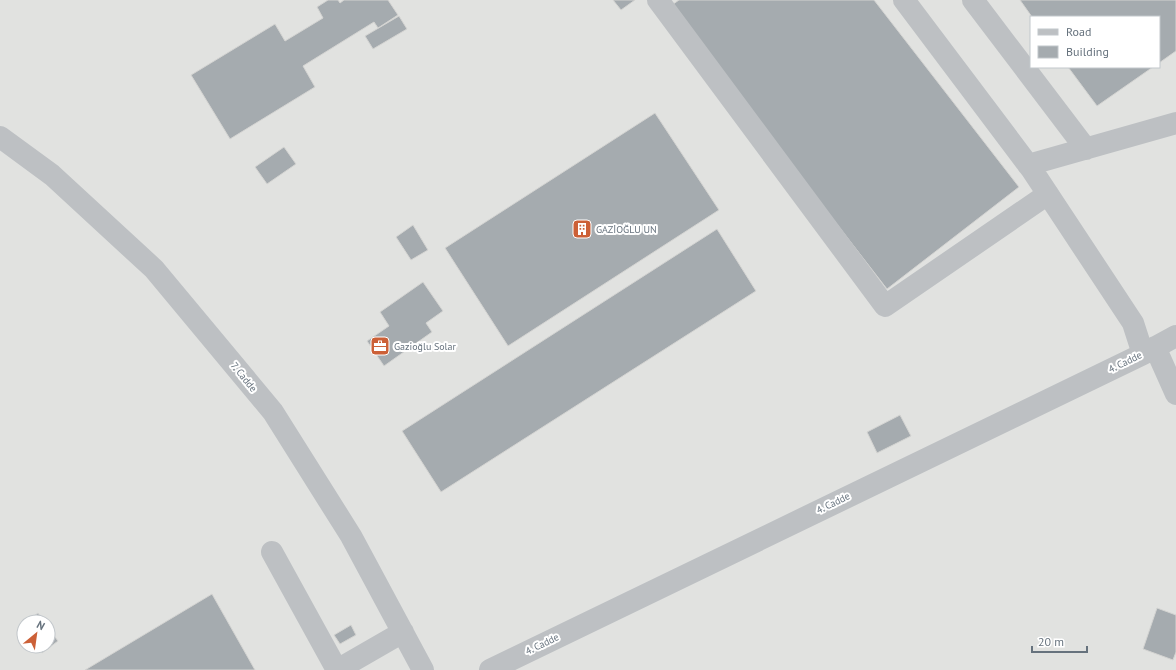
<svg xmlns="http://www.w3.org/2000/svg" width="1176" height="670" font-family="'PT Sans',sans-serif">
<style>
.built{fill:#e1e2e0;fill-rule:evenodd}
.building{fill:#a5abaf;stroke:#d4d4d2}
.lines{fill:none;stroke-linecap:round;stroke-linejoin:round}
.minor{stroke:#bdc0c3;stroke-width:22}
.labels{text-anchor:middle;dominant-baseline:central;stroke-width:4;stroke-linejoin:round;paint-order:stroke}
.poi-label{font-size:10px;fill:#66727d;stroke:#fff;text-anchor:start}
.street-label{font-size:10px;fill:#66727d;stroke:#fff}
</style>
<rect width="100%" height="100%" fill="#f3f3f0"/>
<path class="built" d="M0,0H1176V670H0ZM1031,17H1159V67H1031ZM24,622H48V646H24Z"/>
<path class="building" d="M328,0H338L340,3L344,0H388L398,15L378,28L374,22L303,66L315,87L230,139L191,75L275,24L285,41L323,18L317,7Z
M613,0H635L621,10Z
M679,0H874L1019,187L887,289L669,7Z
M1020,0H1176V51L1159,63V17H1032Z
M399,16L407,29L373,49L365,36Z
M1068,67H1153L1097,106Z
M655,113L719,210L508,346L445,248Z
M284,147L296,164L267,184L255,167Z
M413,225L428,250L411,260L396,237Z
M717,229L756,291L441,492L402,431Z
M423,282L443,311L426,323L432,332L384,366L367,341L389,326L380,312Z
M900,415L911,436L877,453L867,432Z
M212,594L255,670H85Z
M1157,608L1176,615V652L1173,660L1143,649Z
M38,613L44,622H26Z
M351,625L356,635L340,644L334,635Z
M48,628L58,641L42,653L37,646H48Z"/>
<g class="lines">
<path class="minor" d="M658,0L885,306L1048,194
M904,0L1032,170L1133,323L1143,354
M973,0L1086,149
M0,137L52,175L154,269L273,412L351,536L423,670
M1028,165L1176,123
M1155,347L1176,394
M272,552L337,670
M337,670L403,632
M490,670L1143,354L1176,336"/>
</g>
<defs>
<g id="building-square" transform="scale(1)"><rect x="-9" y="-9" width="18" height="18" rx="4" fill="#cc6037" stroke="#fff"/><path d="M-4-6H4V6H1V3H-1V6H-4ZM-2.5-4.3h1.7v1.8h-1.7ZM.8-4.3h1.7v1.8H.8ZM-2.5-1h1.7V.8h-1.7ZM.8-1h1.7V.8H.8Z" fill="#fff"/></g>
<g id="office-square" transform="scale(1)"><rect x="-9" y="-9" width="18" height="18" rx="4" fill="#cc6037" stroke="#fff"/><path d="M-6-3h4V-5.5h4V-3h4V5H-6ZM-1-4.5V-3h2v-1.5ZM-6 0V1H6V0Z" fill="#fff"/></g>
</defs>
<g fill-rule="evenodd">
<use href="#building-square" x="582" y="229"/>
<use href="#office-square" x="380" y="346"/>
</g>
<g class="labels">
<g class="poi-label">
<text x="596" y="229">GAZİOĞLU UN</text>
<text x="394" y="346">Gazioğlu Solar</text>
</g>
<g class="street-label">
<text transform="translate(1125 362) rotate(-26)">4. Cadde</text>
<text transform="translate(244 377) rotate(51)">7. Cadde</text>
<text transform="translate(833 503) rotate(-26)">4. Cadde</text>
<text transform="translate(542 644) rotate(-26)">4. Cadde</text>
</g>
</g>
<rect x="1030" y="16" width="130" height="52" fill="#ffffff" stroke="#c2c7cb"/>
<rect x="1038" y="29" width="20" height="6" fill="#bdc0c3" stroke="#c2c7cb"/>
<text x="1066" y="36" font-size="12" fill="#66727d">Road</text>
<rect x="1038" y="46" width="20" height="12" fill="#a5abaf" stroke="#c2c7cb"/>
<text x="1066" y="56" font-size="12" fill="#66727d">Building</text>
<g transform="translate(36 634) rotate(29)"><circle r="19" fill="#ffffff" stroke="#c2c7cb"/>
<path d="M0-3L7 15L0 10L-7 15Z" fill="#cc6037"/>
<text y="-6" font-size="11" font-weight="bold" text-anchor="middle" fill="#66727d">N</text>
</g>
<path d="M1032 646v6h55v-6" fill="none" stroke="#66727d" stroke-width="2"/>
<text x="1038" y="646" font-size="12" fill="#66727d" stroke="#ffffff" stroke-width="3" paint-order="stroke">20 m</text>
</svg>
